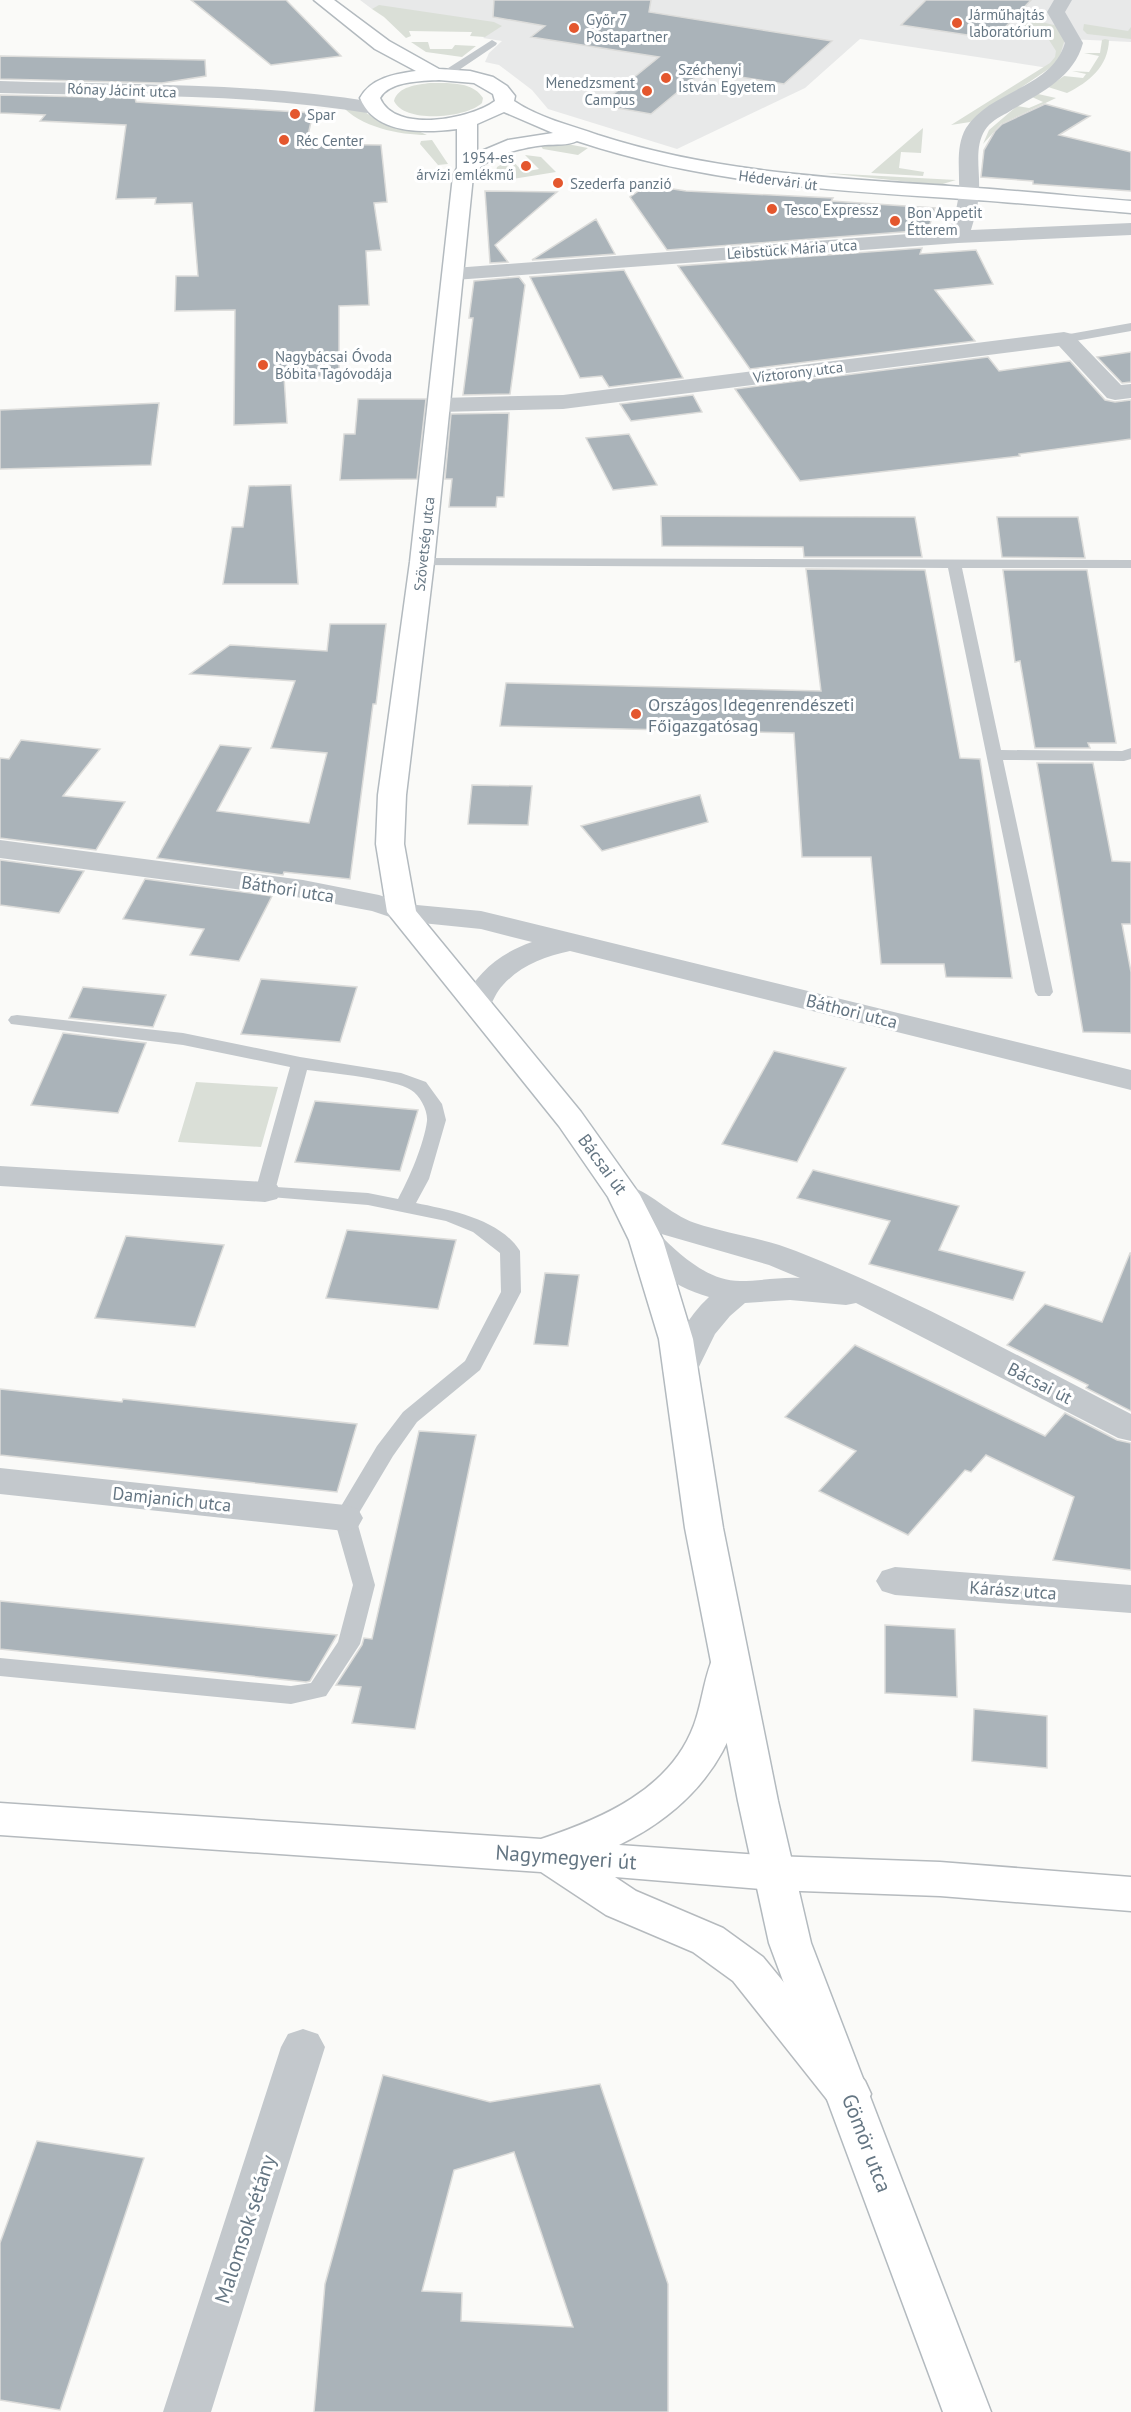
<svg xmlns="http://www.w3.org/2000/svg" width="1131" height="2412" font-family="'PT Sans',sans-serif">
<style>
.built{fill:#e8e9e9}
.green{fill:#dadfd7}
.building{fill:#aab3b9;stroke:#dcdcda;stroke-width:1.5;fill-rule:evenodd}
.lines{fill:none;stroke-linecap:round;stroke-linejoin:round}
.secondary-casing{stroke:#b3babf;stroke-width:3}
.primary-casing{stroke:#b5babe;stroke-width:3}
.lane{fill:#c3c8cc;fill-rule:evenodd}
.street{fill:#c3c8cc;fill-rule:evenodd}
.secondary{fill:#fff;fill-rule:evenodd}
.primary{fill:#fff;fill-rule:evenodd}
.poi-dot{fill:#e4572e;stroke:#fff;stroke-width:2}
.labels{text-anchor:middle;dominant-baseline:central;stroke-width:6;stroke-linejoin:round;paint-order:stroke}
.far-poi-label{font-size:15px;fill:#657683;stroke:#fff;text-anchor:start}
.far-street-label{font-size:15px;fill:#657683;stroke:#fff}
.poi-label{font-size:18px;fill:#657683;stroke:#fff;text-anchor:start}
.street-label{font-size:18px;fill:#657683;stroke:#fff}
.near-street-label{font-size:21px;fill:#657683;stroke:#fff}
</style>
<rect width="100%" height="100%" fill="#fafaf8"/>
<path class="built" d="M360,0H1131V42L1069,39L1055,69L860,39L805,88L677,149L548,109L532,90L499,65L485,62L489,53L502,41L483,38L494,28L372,9Z"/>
<path class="green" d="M379,5L494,22L502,26L485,37L470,36L472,32L409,31L411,36L406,38L384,17L372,9Z
M1025,18L1058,26L1064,36V42L1059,59L1053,66L970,122L951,125L1050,63L1055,57L1056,51L1049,40L1023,26L1022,22Z
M1084,24L1128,31L1131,27V39L1087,34L1083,30Z
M1105,39L1109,40C1108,67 1089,82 1067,93L1048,87L1064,76L1083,78L1086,74L1072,71L1089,72L1099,56L1084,53H1100L1102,40Z
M411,42H428L430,49H452L455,45L476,46L462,57L426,52Z
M430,83C447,83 473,81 483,98L482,103C466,118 405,124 394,101C398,86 417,85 430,83Z
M1038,94L1056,98L1001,124L983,144L989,130L1017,106L1029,108L1043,102L1032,97Z
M341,105L362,110L380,122L416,130L427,135C399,135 360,127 341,105Z
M923,128L921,153L901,152L899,168L924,172L923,176L871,173Z
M432,140L448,164L438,165L420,144L421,141Z
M538,143H562L588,148L578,155L543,149Z
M525,155L541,157L556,172L494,182L497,167L511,159L523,172L539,169Z
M825,173L956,180L936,186L910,185V182Z
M196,1082L278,1087L261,1147L178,1142Z"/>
<path class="building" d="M191,0H286L341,56L271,65Z
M494,0H651L649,12L832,41L784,84L703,71L651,114L600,105L659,57L531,37L545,26L493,17Z
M926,0H1031L994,39L901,25Z
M0,56L205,60L206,76L162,83L0,79Z
M0,95L135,98L136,102L313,113L306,144L381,145L387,202L374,203L381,250L366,251L369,305L339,306V376L284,377L287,423L234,425L235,310L175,311L176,276H198L192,203L155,204L156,198L116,199L126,125L40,121L45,115L0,113Z
M1045,104L1090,116L1059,135L1131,152V191L1033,184V181L981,177L984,150L995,131L1002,124Z
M647,185L686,191L833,198L831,201L935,208L928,230L667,250L630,197Z
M485,191L557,192L495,245L508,262L490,263Z
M596,219L615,254L532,260Z
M922,248L920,254L976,250L993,284L935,290L975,341L750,369L678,266Z
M624,270L683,378L609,387L602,376L580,378L530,277Z
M519,277L525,285L510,394L463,395L473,318H469L474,281Z
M1131,352V382L1122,383L1097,357Z
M988,357L999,371L1070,361L1105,400L1115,402L1131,400V439L1019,454L1020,456L800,481L735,389Z
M693,395L702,412L631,421L620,404Z
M358,399H426L417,479L340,480L344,434H355Z
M159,403L151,465L0,469V410Z
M509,413L504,497H497L496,507H449L452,479H445L451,414Z
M629,434L657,485L613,490L586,438Z
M291,485L298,584H223L232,527H243L249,486Z
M661,516L915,517L922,557H804L803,547L662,546Z
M997,517H1078L1085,558L1002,557Z
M806,569L925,570L960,758L980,759L1012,978L946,977L944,964H881L871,857H802L794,733L500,726L506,683L821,691Z
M1003,570H1087L1116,743H1088L1090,748H1035L1020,661L1015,662Z
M330,624H386L376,704H373L350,879L284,872L283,875L157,858L220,745L251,748L217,811L309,823L327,753L271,748L295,681L190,674L230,645L327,651Z
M21,740L100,749L63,796L125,802L96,850L0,838V758L9,759Z
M1037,763H1093L1112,861L1131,862V924H1122L1131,972V1033L1083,1032Z
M472,785L532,786L528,825L468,824Z
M700,795L708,822L602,851L581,826Z
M0,860L84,871L59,913L0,905Z
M145,879L272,896L239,961L190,955L204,929L123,919Z
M261,979L357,987L340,1042L241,1034Z
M83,987L166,995L153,1027L69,1018Z
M63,1033L146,1043L118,1113L31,1105Z
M774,1051L846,1068L797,1162L722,1144Z
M315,1101L418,1110L400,1171L295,1162Z
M813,1170L959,1206L939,1250L1025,1272L1013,1300L869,1264L890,1221L797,1198Z
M347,1230L456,1240L438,1309L326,1298Z
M126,1236L224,1245L195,1327L95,1318Z
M1130,1253H1131V1411L1086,1388L1088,1385L1007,1345L1045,1304L1102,1322Z
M545,1273L579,1275L568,1346L534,1344Z
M855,1345L1045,1436L1065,1413L1117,1440L1131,1443V1570L1053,1560L1074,1497L986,1455L971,1472L965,1470L908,1535L819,1491L856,1451L785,1417Z
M0,1389L122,1402L123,1399L357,1424L337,1492L0,1455Z
M419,1431L476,1435L415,1729L352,1723L361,1687L336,1685L362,1645L364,1638L372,1639Z
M0,1601L337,1635L310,1681L306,1682L0,1649Z
M885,1625L955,1629L957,1697L885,1693Z
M974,1709L1047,1716V1768L972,1761Z
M383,2075L490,2102L600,2084L668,2284V2412H314L325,2284ZM514,2152L573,2327L461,2321L462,2293L422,2291L454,2170Z
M37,2141L144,2158L60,2410L0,2400V2243Z"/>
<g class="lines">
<g class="secondary-casing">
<path id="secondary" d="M314,0H334L389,41L439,69L470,71L493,77L507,86L515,96L514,101C539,118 570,125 598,135C712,172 830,178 949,186C1010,190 1070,196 1131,201V213C1070,208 1010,202 949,198C821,190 700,182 577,141C568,146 555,144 545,145C525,147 483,156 473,176L434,562L406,795L404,844L416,911L581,1112L640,1195L663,1240L693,1339L723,1528L778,1801L811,1943L991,2412H943L769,1943L738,1801L685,1528L659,1339L629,1240L608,1197L559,1126L387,912L376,844L378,795L410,562L453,176L457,168V129C424,133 375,135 360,98C371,78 394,74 416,71L375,49ZM439,80L474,83L493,94L495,101C471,119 395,134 380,98C389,81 422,81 439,80ZM504,112L553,133L508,140L477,153V124Z"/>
</g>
<g class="primary-casing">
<path id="primary" d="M730,1646L744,1651L749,1661C744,1680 742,1701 736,1720C717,1778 673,1819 619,1845L773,1856L940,1862L1131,1877V1911L940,1896L773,1890L615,1877L636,1891L723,1928L763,1957L865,2081L871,2094L865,2107L849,2113L833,2107L733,1981L693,1952L606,1915L541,1872L0,1835V1803L541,1839C601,1819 670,1790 694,1725C703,1701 704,1674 716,1651Z"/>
</g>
<path class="lane" d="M492,40L497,43L496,45L450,76H442V72Z
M1131,323V331L1064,343L1057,339L1064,335Z
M422,558L1131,560V568H962L1001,750L1122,751L1131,748V759L1124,761L1003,760L1053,992L1050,996H1038L1035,992L948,568L417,565L415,562L417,559Z
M17,1015L183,1033L300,1057L401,1073L426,1082L442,1104L446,1120L429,1179L416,1203C450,1210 500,1219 520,1251L521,1292L480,1370L417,1422L393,1456L356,1518L375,1585L360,1644L326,1696L291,1704L0,1676V1658L291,1686L311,1683L338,1642L353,1585L334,1518L377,1446L403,1412L465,1361L501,1292L500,1253L473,1232L446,1221L368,1205L258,1196L255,1192L290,1067L183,1045L11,1024L8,1020L11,1016ZM307,1070C330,1073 395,1079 411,1090C420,1095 428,1111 427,1121C424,1144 409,1179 398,1199L368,1193L276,1187Z"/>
<path class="street" d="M1054,0H1072L1065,12L1083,43C1073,80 1037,94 1007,113C999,117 990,122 985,130C974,147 980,170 979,189C979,203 975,217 971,230L1131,223V235L958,243L454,280L446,279L443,274L446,269L454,268L949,231C954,218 958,205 959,191C960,170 955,147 966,128C990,90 1051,89 1065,43L1047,12Z
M0,81C124,85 251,82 374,102L381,104L384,108L381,112L374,114C251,93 124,96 0,93Z
M1064,332L1072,334L1121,385L1131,384V398L1115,400L1107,398L1059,346L563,409L440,412L432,410L428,405L432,400L440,398L563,395Z
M0,840L303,880L379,895L406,904L481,911L1131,1070V1090L570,951C545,956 520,966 503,985C496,992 493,1002 488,1009L477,1012L466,1009L462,1003C477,972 500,953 532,942L481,929L402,921L372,911L303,898L0,858Z
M0,1166L265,1182L277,1185L281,1192L277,1199L265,1202L0,1186Z
M624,1184C650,1191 669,1214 695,1223C728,1234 764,1238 796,1251C911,1296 1021,1358 1131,1414V1441L1118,1438L856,1303L846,1305L790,1300L745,1303L730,1316L715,1334L693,1379L681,1383L669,1379L663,1371C674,1344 687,1317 709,1297C677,1288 647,1268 629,1240L634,1232L646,1229L655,1232L612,1202L608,1195L612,1188ZM658,1233L769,1265L800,1278C780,1277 760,1281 740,1281C708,1281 680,1255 658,1233Z
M0,1468L345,1505L358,1509L363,1518L358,1527L345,1531L0,1494Z
M895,1567L1131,1585V1613L895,1595L882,1591L876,1581L882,1571Z
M303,2029L318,2034L325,2047L211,2412H163L281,2047L288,2034Z"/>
<use href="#secondary" class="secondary"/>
<use href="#primary" class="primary"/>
</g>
<g class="poi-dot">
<circle cx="957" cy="23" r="6"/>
<circle cx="574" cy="28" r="6"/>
<circle cx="666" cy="78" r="6"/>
<circle cx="647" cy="91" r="6"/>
<circle cx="295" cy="114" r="6"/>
<circle cx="284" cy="140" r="6"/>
<circle cx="526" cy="166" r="6"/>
<circle cx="558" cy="183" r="6"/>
<circle cx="772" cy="209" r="6"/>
<circle cx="895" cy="221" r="6"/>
<circle cx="263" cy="365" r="6"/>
<circle cx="636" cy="714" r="6"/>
</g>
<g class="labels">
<g class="far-poi-label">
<text x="969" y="14">Járműhajtás<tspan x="969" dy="17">laboratórium</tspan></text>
<text x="586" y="19">Győr 7<tspan x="586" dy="17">Postapartner</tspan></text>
<text x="678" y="69">Széchenyi<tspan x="678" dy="17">István Egyetem</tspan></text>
<text x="635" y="82" text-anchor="end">Menedzsment<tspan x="635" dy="17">Campus</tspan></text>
<text x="307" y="114">Spar</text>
<text x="296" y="140">Réc Center</text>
<text x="514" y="157" text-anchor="end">1954-es<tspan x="514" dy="17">árvízi emlékmű</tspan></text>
<text x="570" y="183">Szederfa panzió</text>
<text x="784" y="209">Tesco Expressz</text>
<text x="907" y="212">Bon Appetit<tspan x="907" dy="17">Étterem</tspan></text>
<text x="275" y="356">Nagybácsai Óvoda<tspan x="275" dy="17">Bóbita Tagóvodája</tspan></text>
</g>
<g class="far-street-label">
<text transform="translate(122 90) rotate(2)">Rónay Jácint utca</text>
<text transform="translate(778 180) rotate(7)">Hédervári út</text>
<text transform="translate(792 249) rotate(-4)">Leibstück Mária utca</text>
<text transform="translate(798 372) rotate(-7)">Víztorony utca</text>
<text transform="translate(424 544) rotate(-84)">Szövetség utca</text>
</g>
<g class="poi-label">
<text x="648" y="704">Országos Idegenrendészeti<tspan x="648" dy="21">Főigazgatósag</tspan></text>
</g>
<g class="street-label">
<text transform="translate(288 889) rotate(9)">Báthori utca</text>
<text transform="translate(852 1011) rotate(14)">Báthori utca</text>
<text transform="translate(603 1164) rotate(54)">Bácsai út</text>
<text transform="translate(1040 1383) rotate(27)">Bácsai út</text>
<text transform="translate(172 1499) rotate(6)">Damjanich utca</text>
<text transform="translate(1013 1590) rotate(4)">Kárász utca</text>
</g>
<g class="near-street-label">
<text transform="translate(566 1857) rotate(4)">Nagymegyeri út</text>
<text transform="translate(867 2143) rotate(69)">Gömör utca</text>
<text transform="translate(245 2229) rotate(-72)">Malomsok sétány</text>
</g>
</g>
</svg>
